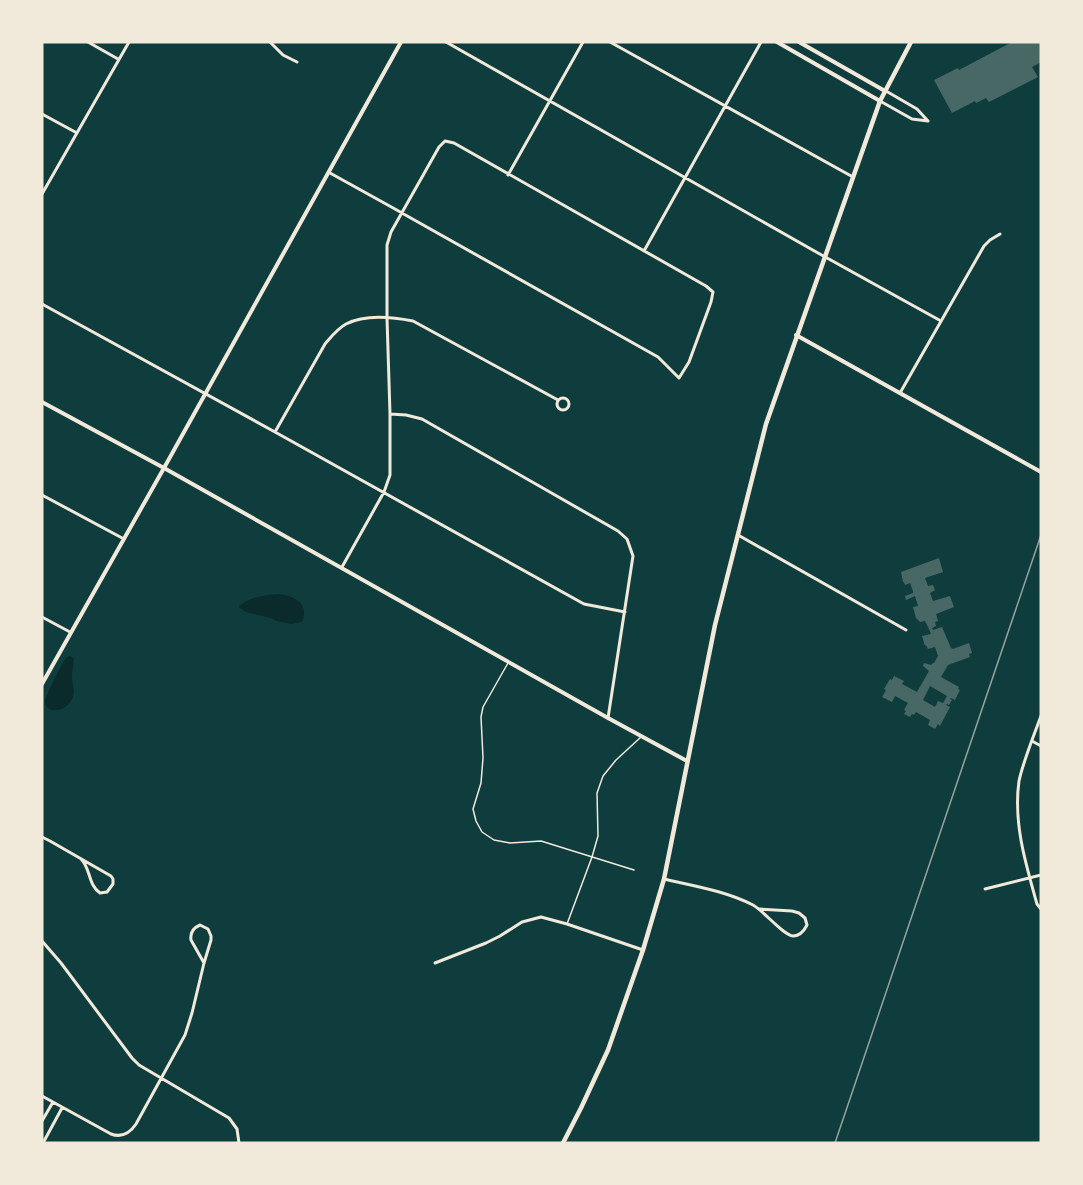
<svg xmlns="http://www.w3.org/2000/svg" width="1083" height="1185" font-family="'Open Sans',sans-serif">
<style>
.water{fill:#0a2a2b}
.building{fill:#486865;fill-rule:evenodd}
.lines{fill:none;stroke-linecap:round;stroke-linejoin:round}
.service{stroke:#f1e9da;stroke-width:1.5}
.minor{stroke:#f1e9da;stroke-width:3}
.tertiary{stroke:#f1e9da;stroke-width:4}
.primary{stroke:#f1e9da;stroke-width:4.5}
.rail{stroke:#97a49c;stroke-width:1.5}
</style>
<rect width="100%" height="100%" fill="#0f3d3e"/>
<path class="water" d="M279,594C294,596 310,603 302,622L291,624L277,621L271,618L246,612L240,608L239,606C249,597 265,595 279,594Z
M70,656L74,659C73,665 72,672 72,678C72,683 74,688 74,692C72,712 46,716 45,702C45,697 63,661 66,658C67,657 68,657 70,656Z"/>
<path class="building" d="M1012,42H1041V62L1032,67L1038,77L989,102L986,98L976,103L975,101L952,113L934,80L958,68L959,70Z
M939,558L943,572L925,578L928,586L933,585L935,590L930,593L933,601L950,596L954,607L936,614L938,621L935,622L936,626L932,628L933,630L942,627L951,648L953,649L969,643L972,653L969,654L970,657L948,665L941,677L959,687L958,689L960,690L955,700L951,698L950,699L952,700L949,705L947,704L946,705L950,707L940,726L938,724L935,729L928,725L930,720L916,712L914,715L912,714L910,717L904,714L906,711L904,710L908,703L895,696L892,702L882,697L886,690L884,689L890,679L892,680L894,676L904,681L902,684L917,692L929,671L923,666L924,663L931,665L933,663H934L938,656L935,647L928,649L926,645L925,646L922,636L931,634L929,629L925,621L920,622L916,618L913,607L918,606L915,596L906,600L905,596L913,593V591L910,583L905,585L904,582H903L901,572ZM930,686L947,696L943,703L938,701L935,707L923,700Z"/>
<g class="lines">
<path class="service" d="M508,663L483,707L481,717L483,758L481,783L473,809L476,821L482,832L494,840L510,843L541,841L634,870
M567,924L592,857L598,836L597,793L603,776L616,760L641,737"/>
<path class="minor" d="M88,42L118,59
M270,42L283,55L297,62
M446,42L818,253L941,321
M610,42L853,177
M886,91L917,109L928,121
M880,101L912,119L928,121
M42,114L77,133
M330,173L395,209L409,217L658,357L679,378L689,362L711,302L713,292L706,286L454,143L445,141L439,147L391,232L387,245V318L390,414V475L384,492L342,567
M508,175L583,42
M42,194L129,42
M644,251L761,42
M42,304L275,432L584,604L625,612
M900,393L984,246L990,240L1000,234
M557 404a6 6 0 1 1 12 0a6 6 0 1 1-12 0Z
M390,414L406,415L422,419L618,531L627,539L633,556L608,718
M275,432L325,344C332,336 337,329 346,324C365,314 393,317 413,321L558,400
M42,495L124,539
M738,535L906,630
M42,617L70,632
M1041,716C1034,735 1023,762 1019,781C1013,823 1026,865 1037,904L1041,909
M1032,741L1041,746
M42,837L50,841L111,876L113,879V884L107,892L100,893C88,885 91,869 81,859
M664,879C694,886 726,891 753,905C764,911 783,935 793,936C800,936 804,931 807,925L805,918L799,913L792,911L759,909
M985,889L1041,875
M42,941L61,963L132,1058L139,1065L229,1118L237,1129L239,1143
M435,963L486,943L500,936L522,922L541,917L567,924L643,950
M42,1096L111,1134C122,1138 130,1133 136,1124L185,1035L192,1013L204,963L211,940V936L208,929L200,925C193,928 190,933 191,940L204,963
M42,1121L53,1102
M43,1143L62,1108"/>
<path class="tertiary" d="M777,42L880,101
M799,42L885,91
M796,335L1041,472
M42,402L164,468L608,718L687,761
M42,684L164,468L401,42"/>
<path class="primary" d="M563,1143L581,1108L608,1050L643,950L664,879L715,625L766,424L880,101L911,42"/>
<path class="rail" d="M835,1143L1041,535"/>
</g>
<rect width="1083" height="1185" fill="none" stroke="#f1e9da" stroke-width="87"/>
</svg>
